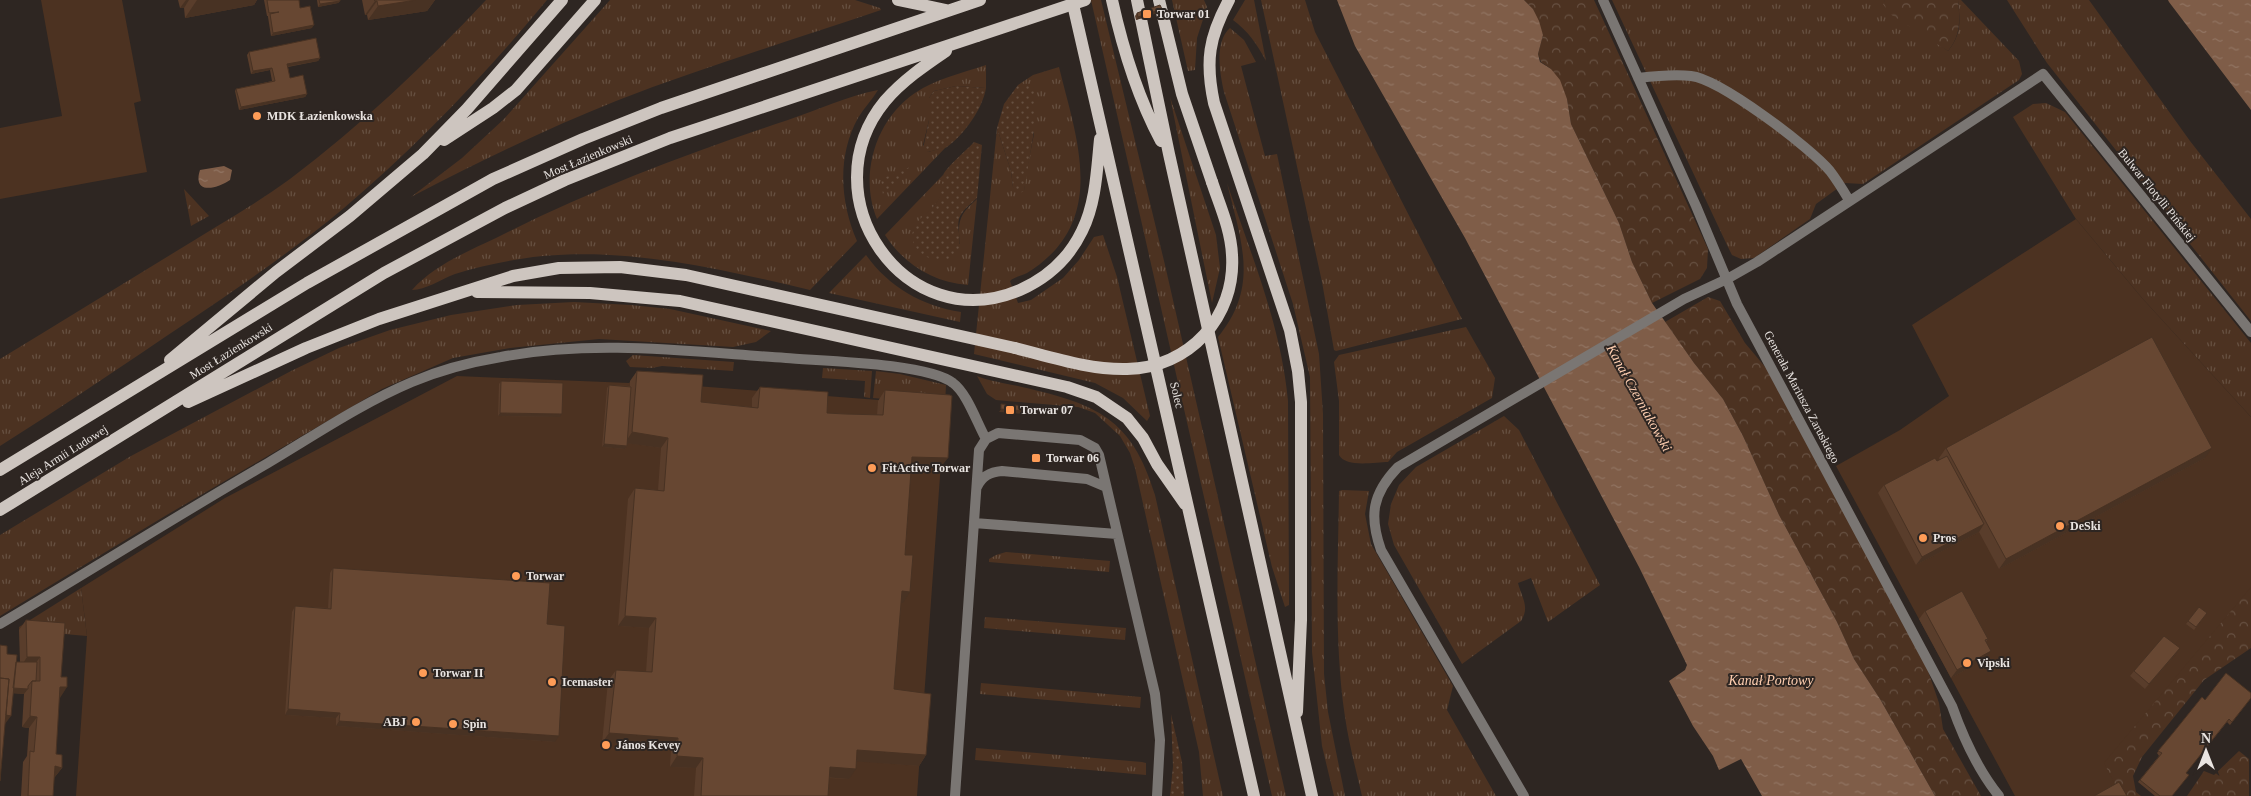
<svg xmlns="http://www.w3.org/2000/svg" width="2251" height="796" font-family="Georgia,serif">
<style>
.grass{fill:url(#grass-tufts)}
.forest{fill:url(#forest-crowns)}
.garden{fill:url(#garden-dots)}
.pitch{fill:#4c3221}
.water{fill:url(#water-ripples)}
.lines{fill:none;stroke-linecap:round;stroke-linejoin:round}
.lane{stroke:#7a7673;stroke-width:10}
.primary{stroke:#cdc5bf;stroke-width:12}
.primary-bridge{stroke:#cdc5bf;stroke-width:12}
.wall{fill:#593d2b}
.shaded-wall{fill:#483223}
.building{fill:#674732;stroke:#483223}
.poi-dot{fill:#fe9c57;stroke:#2e2622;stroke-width:2}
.labels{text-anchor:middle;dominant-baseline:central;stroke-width:4;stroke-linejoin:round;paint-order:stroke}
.poi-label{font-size:12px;font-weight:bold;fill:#e9e4e1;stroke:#2e2622;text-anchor:start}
.street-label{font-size:12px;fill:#e9e4e1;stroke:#2e2622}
.water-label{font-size:14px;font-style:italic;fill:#feceb0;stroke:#2e2622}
</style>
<defs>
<pattern id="grass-tufts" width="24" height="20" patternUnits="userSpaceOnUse" patternTransform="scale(1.25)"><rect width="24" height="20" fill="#4c3221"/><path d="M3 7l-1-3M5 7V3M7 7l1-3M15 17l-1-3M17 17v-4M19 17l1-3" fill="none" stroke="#665041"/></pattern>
<pattern id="forest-crowns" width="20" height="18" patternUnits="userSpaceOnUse" patternTransform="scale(1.25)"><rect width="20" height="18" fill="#4c3221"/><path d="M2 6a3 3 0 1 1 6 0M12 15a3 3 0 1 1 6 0" fill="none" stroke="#665041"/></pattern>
<pattern id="garden-dots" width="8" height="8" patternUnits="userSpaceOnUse" patternTransform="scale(1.25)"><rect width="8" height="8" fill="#4c3221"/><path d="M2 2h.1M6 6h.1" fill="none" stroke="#665041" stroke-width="1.8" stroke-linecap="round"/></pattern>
<pattern id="water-ripples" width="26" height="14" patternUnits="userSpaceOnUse" patternTransform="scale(1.25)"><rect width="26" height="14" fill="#7f5d48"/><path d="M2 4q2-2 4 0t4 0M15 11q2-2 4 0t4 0" fill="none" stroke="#917462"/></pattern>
</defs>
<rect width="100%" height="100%" fill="#2e2622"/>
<path class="grass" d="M486,0H547C485,75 418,145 344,208C295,249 242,285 189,321C126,363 64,406 0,446V359C58,324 116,288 175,252C213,228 253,206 290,179C360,126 426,64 486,0Z
M610,0H855L880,8L881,10C793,40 703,67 616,101C546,129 478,162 411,197L462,158L504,119Z
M1091,0H1101L1165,265L1286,796H1272Z
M1172,0H1204L1207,7L1197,38L1195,70L1188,71Z
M1245,0H1254L1266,61C1257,44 1248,31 1233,20Z
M1261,0H1305L1315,32L1462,319L1336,351L1334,350L1322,282Z
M1612,0H1885L1884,4L1948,51C1962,34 1960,21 1958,0H1961L2019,61L2022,74L2019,80L1863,184L1845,183L1816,204L1810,219L1754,258L1741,259L1732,255L1727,245Z
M2007,0H2089L2190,141L2251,219V321L2047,63Z
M1230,28L1244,40L1256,62L1241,66L1265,156L1277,154L1319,354L1323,414L1324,674L1328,712L1345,796H1334L1322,746L1312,652L1310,377L1293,304L1224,92C1220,74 1214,42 1230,28Z
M986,65V88L956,86L934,91L929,98V120L923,145L928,152L946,147L877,219C859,176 875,120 915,93C936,79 962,73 986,65Z
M1059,67C1073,126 1101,197 1056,249C1048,258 1037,267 1027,273C1021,276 1014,277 1010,281L1018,303L1031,300L1063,278L1079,260L1094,237L1103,235L1117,277L1150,416L1147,421L1123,398L1095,383L974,354L997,128L1011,171L1013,187L1024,191L1025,179L1034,134V88L1018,85L1033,75Z
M878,90C872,100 864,108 858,118C837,156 840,202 857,241L810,290C720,269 627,246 533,257C506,261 480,266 455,274C442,279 425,290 412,290C433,266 468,251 496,238C590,190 688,153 788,120C817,110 848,96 878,90Z
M1170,97L1216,235L1220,268L1212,303Z
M2046,103L2065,112L2251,343V417L2142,298L2076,219L2013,117L2033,104Z
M943,175C943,182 944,188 941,195C932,218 903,220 917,248L960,244C957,220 960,214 977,199L968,285C932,282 904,264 885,235Z
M1227,183C1251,255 1281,325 1288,401L1289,597V605L1285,607L1272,567L1218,337C1260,286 1241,241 1227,183Z
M184,189L209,216L191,226Z
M866,255C889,287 922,306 961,312L960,322L829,293Z
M574,302L631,305L670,309L771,331L756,342L733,347L599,339L510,348L453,358L382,389L165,516L0,616V535L131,456L291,371L339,348L390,330L451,315L517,305Z
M1466,327L1495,378L1492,398L1397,452L1388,462C1375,462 1346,468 1339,455V401L1334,362L1339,355Z
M633,355L734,362L733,371L662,366L652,368L630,367L626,361Z
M823,368L872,371L870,398L864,397L865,381L822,378Z
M876,371L900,374L946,385L945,404L873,398Z
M977,376C992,382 1006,383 1022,387C1096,404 1132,418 1155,495L1223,796H1203L1199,752L1135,468L1130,453L1120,436L1095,413L1078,407L996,400L987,394Z
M1504,416L1519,430L1600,585L1548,622L1531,578L1518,583C1522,598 1530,607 1521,621L1462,664L1394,545L1388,524L1391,504L1399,485L1416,467Z
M1342,490L1369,491L1365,514L1371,544L1453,686L1447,710L1496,796H1362C1356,770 1349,744 1345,717C1334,643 1338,566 1339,491Z
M1006,552L1110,561L1109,572L989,562V559L996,555Z
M81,588L87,636L19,630V627Z
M985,617L1126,628L1125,640L984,628Z
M981,683L1141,697L1140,708L980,694Z
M976,748L1142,762L1146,763V775L975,760Z"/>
<path class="forest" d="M1524,0H1594L1708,249L1707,268L1700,279L1652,303L1632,262L1619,223L1571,124L1567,99L1551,69L1541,62L1538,54L1543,35L1533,9Z
M1885,0H1958C1960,20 1961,35 1948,51L1890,14L1883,4Z
M1708,297L1720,301L1745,343L1766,368L1926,665L1939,703L1943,729L1981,796H1935L1880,699L1854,659L1837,622L1779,515L1743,436L1723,399L1694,363L1665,322Z
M2251,553V648L2204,680L2142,757L2133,776L2136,792L2141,796H2028Z
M2239,751L2249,759V796H2187L2204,771L2214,775Z"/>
<path class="garden" d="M1018,85H1032L1034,88L1035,125L1024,191L1018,194L1013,187L1011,171L997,128L1004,104Z
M956,86L986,88C983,108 964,135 947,147C943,149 934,150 928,152L923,149L929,120V98L934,91Z
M974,142L982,145L977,198C970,205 962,210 959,219C956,230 965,247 954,256C939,269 907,252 913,231C915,219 931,212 937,202C943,193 941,186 943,176C944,169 968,149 974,142Z
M915,165L883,195L881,179Z
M1171,714L1182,762L1184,796H1170L1173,766Z"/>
<path class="pitch" d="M41,0H122L141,101L134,103L147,172L0,199V128L62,116Z
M2076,219L2142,298L2251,417V587L2104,763L2121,796H2015L1836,466L1900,430L1949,396L1912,325Z
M457,376L629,383L631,381L943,405L945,407L917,796H76L87,636L81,588L225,498Z"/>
<path class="water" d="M1337,0H1524L1533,9L1539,21L1543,35L1538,54L1540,62L1551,69L1560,80L1567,99L1571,124L1619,223L1632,262L1652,303L1694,363L1723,399L1743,436L1779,515L1837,622L1854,659L1880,699L1935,796H1762L1741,759L1719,770L1713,756L1693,726L1669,681L1685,670L1687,665L1639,567L1465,238L1355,46Z
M2168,0H2251V110L2169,2Z
M224,166L232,170L230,180C217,189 192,195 200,170Z"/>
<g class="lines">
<path class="lane" d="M1603,0L1696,206L1737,304L1952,706C1963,737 1978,770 1999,796
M1638,78C1655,76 1674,74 1691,76C1720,79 1811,148 1830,171C1837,180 1843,190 1849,200
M977,487C982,476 990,472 1002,471L1087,479L1106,487
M974,523L1117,534
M0,624C90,571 178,515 268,463C315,435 362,403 412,382C440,370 471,362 501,357C595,339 692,352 786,358C821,361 928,363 953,383C967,393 977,423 986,439
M955,796L979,450L986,439L998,433L1080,440L1095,448L1099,455L1155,694L1160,740L1157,796
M1524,796L1381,550C1369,516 1372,494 1398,467L1684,299L1727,279L1757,262L2043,74L2251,332"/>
<path class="primary" d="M898,0L946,10
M1072,0L1254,796
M1112,0C1123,50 1137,96 1161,141
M1137,0L1169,154L1312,796
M1159,0L1182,94L1212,182
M1229,0C1209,37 1205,61 1214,103L1290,330L1298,371L1301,402V620L1297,712
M946,51C924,66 902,81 885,101C807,196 905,339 1020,290C1047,278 1069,258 1082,231C1096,203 1097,169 1100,139
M444,140L493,108L516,90L595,0
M477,292L590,293L680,301L1067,387L1096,397L1127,418L1143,438L1157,464L1185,504
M170,360L276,272L350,216L423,154L467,109L562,0
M188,402L306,348L379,319L513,276L559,268L620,267L686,275L1015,348
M0,470L307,283L493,179L583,139L661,108L980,0
M0,510L384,273L505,208L565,180L670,138L977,36"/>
<path class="primary-bridge" d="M977,36L1085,0
M1015,348C1051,357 1090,370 1127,369C1189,368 1236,317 1232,255C1231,230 1220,206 1212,182"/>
</g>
<path class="wall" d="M178,0H257L254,5L185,18L184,8H180Z
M264,0H299L300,8L312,28L271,36L268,17V16H267Z
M317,0H340V1L338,3L318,7Z
M362,0H435L427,11L368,20L367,15H365Z
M1160,12L1136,20L1135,16L1137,13Z
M249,52L320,58L318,61L288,67L290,78L307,94L305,97L239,110L235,91L236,89L272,81L270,70L251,74L247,55Z
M637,371L701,402L752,407V398L760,387L827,413L877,415L878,401L885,390L940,468L911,467L905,555L903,603L901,602L894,689L926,755L919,766L857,761L849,779L829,778L828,796H694L696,768L670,767L671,748L602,743L608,681L616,670L646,672L649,628L618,626L628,499L635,488L658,490L661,448L627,443V446L625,449L602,447L607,388L609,385L630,386V381Z
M501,381L560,417L498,416L499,384Z
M1946,448L2205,458L1999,569L1979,532L1916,565L1878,493L1884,485L1940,460L1939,458Z
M333,568L547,624L555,742L336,726V718L285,715L292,612L295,606L328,608L330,573Z
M2199,607L2207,613L2194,630L2186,624Z
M1925,611L1988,639L1986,642L1985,659L1951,678L1919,619Z
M26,620L59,698L56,754L62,768L54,778L53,796H21L23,762L27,756L29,728L22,727L24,694L13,693L16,662H20L19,630Z
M2176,654L2145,689L2130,676L2134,671Z
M2202,697L2205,700L2251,698L2230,725L2227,722L2186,773L2172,796H2155L2138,782L2159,756L2157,753Z"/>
<path class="shaded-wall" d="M186,0H189L184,8H180Z
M197,0H257L254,5L185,18Z
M416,0H435L427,11L368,20L378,6Z
M340,1L338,3L318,7L320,4Z
M375,1H377L367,15H365Z
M1162,9L1160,12L1136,20L1138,17Z
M314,25L312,28L271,36L273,33Z
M320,58L318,61L285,67L287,64Z
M272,68L270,70L251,74L253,71Z
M307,94L305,97L239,110L241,107Z
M1001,409L1025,411L1023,414L999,412Z
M500,413L562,414L560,417L498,416Z
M632,432L668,438L661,448L625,443Z
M604,444L627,446L625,449L602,447Z
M2212,448L2205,458L1999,569L2006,559Z
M912,457L948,458L940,468L905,467Z
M1984,524L1979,532L1916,565L1922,557Z
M902,591L910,592L903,603L895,602Z
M625,616L656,618L649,628L618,626Z
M2180,648L2176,654L2145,689L2149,684Z
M1991,651L1985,659L1951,678L1957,670Z
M27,657H40L33,667L20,668Z
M60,687H67L60,698Z
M12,688L28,689L24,694L8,693Z
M288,709L340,713L336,718L285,715Z
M4,715L11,716L5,724Z
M30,716L37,717L29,728L22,727Z
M339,721L559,736L555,742L336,726Z
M609,733L678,738L671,748L602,743Z
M857,750L926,755L919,766L850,761Z
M677,756L703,758L696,768L670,767Z
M55,766L62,768L54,778Z
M830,767L856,769L849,779L823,777Z"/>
<path class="building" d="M267,0H299L300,8L310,6L314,25L273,33L270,14L279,12L269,13Z
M319,0H340V1L320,4Z
M374,0H416L378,6L377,1H375Z
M1160,5L1162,9L1138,17L1137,13Z
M316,38L320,58L287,64L290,78L303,75L307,94L241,107L236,89L275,81L272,68L253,71L249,52Z
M2152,337L2212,448L2006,559L1946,448Z
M637,371L703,375L701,402L758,408L760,387L828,392L827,413L845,414L883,415L885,390L950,395L952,396L948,458L912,457L905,555H913L910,592L902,591L894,689L931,694L926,755L857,750L856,769L830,767L828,796H701L703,758L677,756L678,738L609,733L616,670L652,672L656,618L625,616L635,488L664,491L668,438L632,432Z
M501,381L563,383L562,414L500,413Z
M609,385L631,387L627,446L604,444Z
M1001,404L1026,406L1025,411L1001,409Z
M1947,456L1984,524L1922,557L1884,485L1935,458L1937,461Z
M333,568L550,583L547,624L565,626L559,736L339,721L340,713L288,709L295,606L331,609Z
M1962,591L1988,639L1985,640L1991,651L1957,670L1925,611Z
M2199,607L2207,613L2196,627L2188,621Z
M26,620L65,623L61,677H67V687H60L56,754L62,755V768L55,766L53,796H28L30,751L34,752L37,717L30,716L32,681H40V657H27Z
M2164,636L2180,648L2149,684L2134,671Z
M0,645L7,646V654L17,655L11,716L6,715L9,679L0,678Z
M16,662H37L36,681H32L28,686V689L13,688Z
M2226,673L2251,693V698L2232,722L2229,719L2186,773L2189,775L2172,796H2160L2140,780L2162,753L2158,751L2173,733L2202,697L2205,700Z
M0,678L9,679L0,781Z
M2119,782L2127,796H2094Z"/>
<g class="poi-dot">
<rect x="1142" y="9" width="10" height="10" rx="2.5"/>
<circle cx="257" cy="116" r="5"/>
<rect x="1005" y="405" width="10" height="10" rx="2.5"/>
<rect x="1031" y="453" width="10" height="10" rx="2.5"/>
<circle cx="872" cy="468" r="5"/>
<circle cx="2060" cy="526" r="5"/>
<circle cx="1923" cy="538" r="5"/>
<circle cx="516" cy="576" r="5"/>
<circle cx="1967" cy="663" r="5"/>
<circle cx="423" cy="673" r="5"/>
<circle cx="552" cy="682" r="5"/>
<circle cx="416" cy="722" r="5"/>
<circle cx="453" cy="724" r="5"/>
<circle cx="606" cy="745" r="5"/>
</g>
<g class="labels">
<g class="poi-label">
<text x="1157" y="14">Torwar 01</text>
<text x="267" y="116">MDK Łazienkowska</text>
<text x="1020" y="410">Torwar 07</text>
<text x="1046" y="458">Torwar 06</text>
<text x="882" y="468">FitActive Torwar</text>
<text x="2070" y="526">DeSki</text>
<text x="1933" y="538">Pros</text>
<text x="526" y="576">Torwar</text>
<text x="1977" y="663">Vipski</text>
<text x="433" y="673">Torwar II</text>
<text x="562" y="682">Icemaster</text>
<text x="406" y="722" text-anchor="end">ABJ</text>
<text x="463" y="724">Spin</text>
<text x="616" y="745">János Kevey</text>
</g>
<g class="street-label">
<text transform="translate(588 157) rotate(-23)">Most Łazienkowski</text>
<text transform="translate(2157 195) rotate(51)">Bulwar Flotylli Pińskiej</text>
<text transform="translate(231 351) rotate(-32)">Most Łazienkowski</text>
<text transform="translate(1177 395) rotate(77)">Solec</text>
<text transform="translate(1802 397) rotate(62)">Generała Mariusza Zaruskiego</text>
<text transform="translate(63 455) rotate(-32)">Aleja Armii Ludowej</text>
</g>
<g class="water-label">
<text transform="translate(1639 398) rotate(61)">Kanał Czerniakowski</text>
<text x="1771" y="680">Kanał Portowy</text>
</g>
</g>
<g transform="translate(2206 751)" stroke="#2e2622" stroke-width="4" paint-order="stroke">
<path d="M0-4L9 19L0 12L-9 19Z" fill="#e9e4e1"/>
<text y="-8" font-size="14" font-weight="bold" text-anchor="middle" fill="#e9e4e1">N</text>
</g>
</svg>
